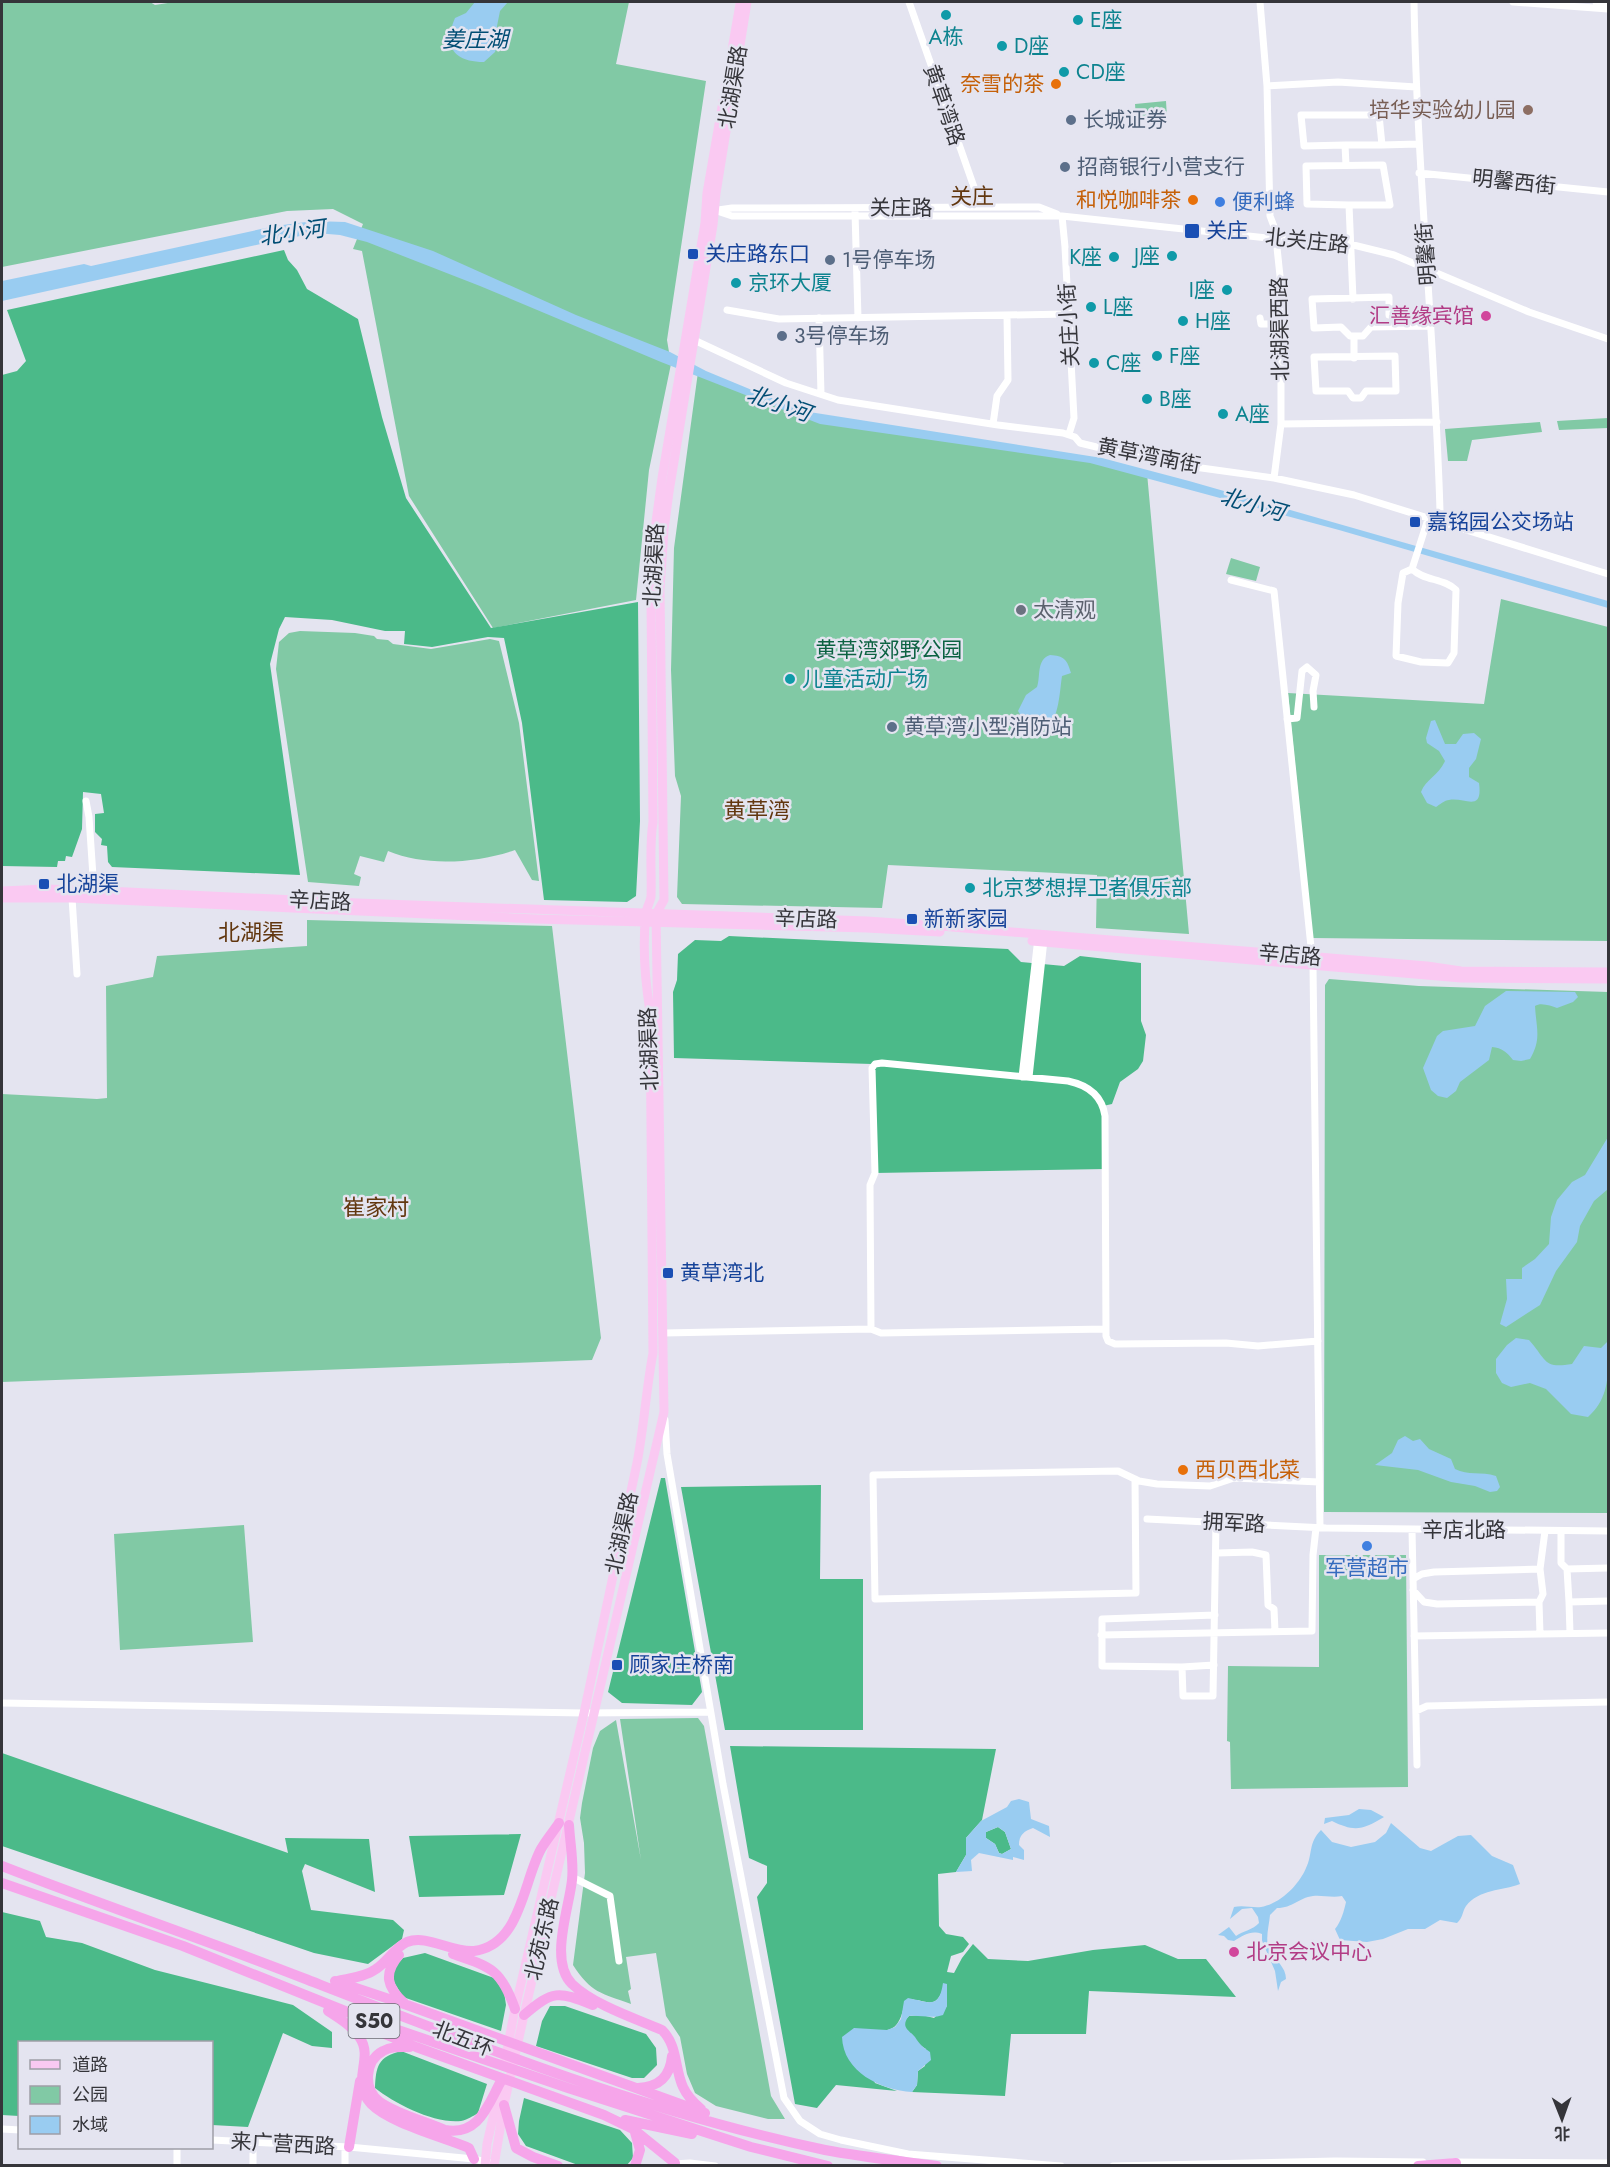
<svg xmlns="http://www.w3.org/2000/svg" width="1610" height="2167" font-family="Jost,'Noto Sans SC',sans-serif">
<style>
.green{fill:#81c9a5}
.forest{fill:#4bba89}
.water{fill:#99ccf1;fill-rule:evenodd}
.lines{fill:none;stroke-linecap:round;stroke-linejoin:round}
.minor{stroke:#fff;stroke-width:7}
.major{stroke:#fac9f2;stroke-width:9}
.highway{stroke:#f6a5ea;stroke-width:10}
.culture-dot{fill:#0f9aa8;stroke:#e4e4f0;stroke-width:2}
.food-dot{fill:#e8710a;stroke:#e4e4f0;stroke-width:2}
.education-dot{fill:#8d6e63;stroke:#e4e4f0;stroke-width:2}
.service-dot{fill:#5c6f8a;stroke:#e4e4f0;stroke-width:2}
.shop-dot{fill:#3f7fe0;stroke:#e4e4f0;stroke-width:2}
.transit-dot{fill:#1a4fb4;stroke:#e4e4f0;stroke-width:2}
.hotel-dot{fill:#d1479c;stroke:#e4e4f0;stroke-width:2}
.worship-dot{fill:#6b7280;stroke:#e4e4f0;stroke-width:2}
.labels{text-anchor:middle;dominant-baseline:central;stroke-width:5;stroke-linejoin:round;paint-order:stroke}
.shield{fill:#e4e4f0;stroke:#6a6a71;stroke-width:1.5}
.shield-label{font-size:20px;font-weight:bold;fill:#35353a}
.culture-label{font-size:21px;fill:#0d838f;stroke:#e4e4f0;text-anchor:start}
.food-label{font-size:21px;fill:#c56008;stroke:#e4e4f0;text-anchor:end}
.street-label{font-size:21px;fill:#35353a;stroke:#e4e4f0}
.education-label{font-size:21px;fill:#785e54;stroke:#e4e4f0;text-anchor:end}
.service-label{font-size:21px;fill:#4e5e75;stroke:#e4e4f0;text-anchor:start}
.shop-label{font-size:21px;fill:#366cbe;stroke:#e4e4f0;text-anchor:start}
.transit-label{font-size:21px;fill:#164399;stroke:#e4e4f0;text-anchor:start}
.hotel-label{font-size:21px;fill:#b23c85;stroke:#e4e4f0;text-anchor:end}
.worship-label{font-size:21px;fill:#5b616d;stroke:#e4e4f0;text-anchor:start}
.park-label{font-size:21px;fill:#0c6242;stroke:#e4e4f0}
.water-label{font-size:22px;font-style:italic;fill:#004d74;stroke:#e4e4f0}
.neighbourhood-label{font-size:22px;fill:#62370f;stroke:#e4e4f0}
</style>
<rect width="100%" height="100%" fill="#e4e4f0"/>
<path class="green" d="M2,2H150L155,5L174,2H629L616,64L706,81L667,340L671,364L649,470L636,600L493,628L409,496L362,251L353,249L363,224L333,209L287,211L2,267Z
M1166,101L1167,118L1136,119L1135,104Z
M698,372L803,417L1108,462L1147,473L1189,934L1096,928L1097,875L888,865L882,908L682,904L677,897L681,796L675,776L671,670L674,548Z
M1608,418V428L1559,430L1557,421Z
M1540,422L1542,432L1472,440L1467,461H1448L1445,429Z
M1231,558L1260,567L1256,581L1226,574Z
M1501,599L1608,627V941L1312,938L1288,693L1484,704Z
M300,631L355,633L374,636L377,639L388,640L393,644L431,649L490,639L499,641L519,723L539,881L532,880L515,850C477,863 426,867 388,851L384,862L360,856L354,874L361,877L359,886L308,882L276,669L279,642L289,633Z
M307,920L552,926L601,1338L592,1360L2,1382V1094L97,1099L107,1098L106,986L153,977L157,956L307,946Z
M1329,979L1419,986L1608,992V1513L1324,1512L1325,985Z
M244,1525L253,1642L120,1650L114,1534Z
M1319,1555H1406L1408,1787L1231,1789L1230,1742L1227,1741L1228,1666L1319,1667Z
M698,1718L704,1726L771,2096L785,2119H768L716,2106L695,2093L687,2074L680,2037L666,2016L656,1953L626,1957L631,1989L628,1991L631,2004C601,1993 591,1993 573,1965L585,1873L584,1843L580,1818L582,1803L593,1748L600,1731L616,1720L641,1860L620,1719Z"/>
<path class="forest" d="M284,250L288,260L297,270L307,289L358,319L382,417L406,498L491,628L638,602L640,821L636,896L627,902L544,900L522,723L504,638L488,637L432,647L404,644L405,631H385L332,620L285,617L279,629L270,664L300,875L112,867L108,862L107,846L101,845L102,839L95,832V814L104,813L101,794L83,792L82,829L72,857L66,856L65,861H58L57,867L2,866V375L17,371L26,361L7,310Z
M729,936L1008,949L1021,962L1064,966L1080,956L1141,963V1021L1146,1035L1143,1061L1138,1069L1120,1082L1112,1104L1103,1106L1105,1169L875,1173L872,1064L674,1058L673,992L677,980L678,954L695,940L721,941Z
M661,1478H665L702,1692L692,1705L622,1703L608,1692Z
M821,1485L820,1579H863V1730H725L681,1487Z
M730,1746L996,1749L982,1820L966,1838V1855L956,1872L938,1874L939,1926L946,1934L963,1937L969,1944L963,1952L951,1956L947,1972L954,1973L962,1958L973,1944L988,1959L1028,1961L1093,1950L1145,1945L1178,1959H1206L1236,1997L1089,1991L1086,2034H1011L1005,2096L912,2092L917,2085L918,2071L925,2066L926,2049C920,2046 909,2034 905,2028V2020L909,2016L922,2015L934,2018L947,2006V1985C941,1989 943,1992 939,1997C933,2007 923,2000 915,2000C912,1999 908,2000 905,2001C898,2039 886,2030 854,2029L875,2083L897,2091L836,2085L817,2108L795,2104L757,1897L767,1883V1866L749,1858Z
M2,1753L288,1853L285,1838L369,1839L375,1892L305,1864L302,1871L311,1910L393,1920L404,1930L402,1939L368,1964L314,1953L2,1846Z
M998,1827L1005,1832L1011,1849L1002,1854L999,1853L995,1844L986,1838V1832Z
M521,1834L504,1895L419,1897L409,1836Z
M2,1912L40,1921L46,1937L82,1943L155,1970L293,2005L332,2032V2048L312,2046L283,2033L248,2127L212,2125V2042H20L19,2116L2,2115Z
M425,1953L494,1978L504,1992L506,2005L501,2031L403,1997L394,1982V1968L403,1958Z
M550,2006H565L646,2034L656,2048L657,2065L644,2078H632L536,2046L542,2021Z
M401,2051L487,2084L478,2113C473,2116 467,2120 461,2121C435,2124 395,2104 375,2088C376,2066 378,2057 401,2051Z
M524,2098L620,2130L632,2143L633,2158L627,2165H578L526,2146L518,2134L519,2121Z"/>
<path class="water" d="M475,2H508L500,11L497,26L499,40L495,52L484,62C453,62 443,46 455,18L466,13Z
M314,221L345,222L433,251L576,315L670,352L706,371L803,411L1102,458L1189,481L1608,601V608L1339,530L1090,463L820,424L661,362L480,286L367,242L340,235L316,233L279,240L2,301V281L84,264L91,266L275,226Z
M1050,655C1064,656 1067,659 1071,673L1062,676C1060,688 1059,723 1046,726C1040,727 1032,725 1026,724L1018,711L1026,695L1037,687C1041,676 1036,660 1050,655Z
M1435,720L1445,744H1456L1463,734L1474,733L1481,739L1476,759L1469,768V777L1479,783C1483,813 1465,797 1449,800C1445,800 1439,805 1436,807L1427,803L1421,792C1426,779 1439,775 1445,761L1439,751L1427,743L1426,738L1431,721Z
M1506,991L1575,992L1578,997L1573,1002L1557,1008C1551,1006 1541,1002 1535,1006C1536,1027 1542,1039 1530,1059L1521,1061L1513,1060C1507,1052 1502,1048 1492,1047L1489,1060L1460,1082L1456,1091L1447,1098L1438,1096L1431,1090L1423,1068L1437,1036L1443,1031L1475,1026L1485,1006Z
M1608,1137V1189L1594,1201L1580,1226L1577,1242L1556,1271L1540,1305L1506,1327L1500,1324L1507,1299L1506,1279H1522V1268L1535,1259L1549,1244L1551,1217L1557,1200L1572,1182L1585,1175Z
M1516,1338L1529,1340C1547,1360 1543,1369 1572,1364L1584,1346L1601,1348L1608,1341C1609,1371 1610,1398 1588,1417L1571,1414L1546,1389L1530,1383L1511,1387L1502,1383L1496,1373V1359L1507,1345Z
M1405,1436L1413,1441L1420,1439L1429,1449L1451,1459L1455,1469C1468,1476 1481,1471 1496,1476L1500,1487L1497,1491L1490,1492L1475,1486L1451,1482L1418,1470L1375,1465L1392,1453L1398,1440Z
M1019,1799L1029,1802L1031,1819L1049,1826L1050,1837L1033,1828C1024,1831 1019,1835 1019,1845L1024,1850V1860L1013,1857V1860L979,1853L971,1860L972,1871L956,1872L966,1855V1838L981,1821L1007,1807L1011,1801ZM998,1827L1005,1832L1011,1849L1002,1854L999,1853L995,1844L986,1838V1832Z
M1359,1809L1371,1810L1384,1817C1363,1830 1354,1832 1332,1821L1324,1824L1325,1818L1349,1815Z
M1391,1823L1420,1848L1431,1851L1458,1836L1471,1835L1492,1856L1513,1865L1520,1884C1502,1891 1479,1889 1466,1906C1462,1912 1463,1918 1457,1923L1440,1920L1425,1929H1408L1383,1939L1367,1942L1340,1940L1335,1929C1341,1922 1344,1911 1346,1902L1342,1896C1332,1898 1322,1895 1313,1896C1298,1898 1293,1908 1277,1908L1270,1915C1269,1926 1265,1939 1269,1949C1274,1960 1286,1966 1286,1979L1281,1982L1278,1991L1275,1971L1262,1941V1934C1251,1930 1244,1935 1234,1941L1228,1940L1224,1936L1218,1935L1229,1927L1236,1936C1243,1931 1253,1930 1259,1923L1258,1917L1252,1908L1242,1909L1230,1919L1234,1907C1243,1905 1253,1908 1261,1907C1280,1904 1299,1885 1306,1868C1313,1854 1308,1843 1321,1830L1332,1842L1351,1847L1375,1842L1386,1833Z
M943,1983L947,1984V2006L943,2015C932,2019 921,2015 909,2016C900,2027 909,2030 915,2037C920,2045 923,2047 930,2052L931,2060L918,2071L917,2085L912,2092C881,2090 843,2072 842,2037L854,2028L887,2030L895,2027L901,2019L904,2001L908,1998C929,2002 939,2010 943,1983Z"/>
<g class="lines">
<path class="minor" d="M909,2L981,207
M1260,2L1267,86L1270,216L1275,229L1280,276L1281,324V424L1274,478
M1414,2C1417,172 1435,341 1440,511
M1513,2L1608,9
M1596,2H1608
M1267,86L1338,82L1416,87
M1345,145L1304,146L1301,115H1379L1382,145H1345L1346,165
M1382,145L1418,144
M1419,173L1608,192
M1349,205L1307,204L1306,166L1383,165L1390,205H1349L1353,299
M714,210L732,216H1062L1276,239L1337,241L1394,255L1529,312L1608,339
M718,210L732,208L1039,207L1057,214
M855,212L858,318
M1062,216L1065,247L1074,418L1069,434
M727,310L779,319L1068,314
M1389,315V297L1312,299L1314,328L1341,327L1350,336H1363L1371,327L1431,326
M819,318L821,394
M1260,318L1261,324H1281
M1354,336V358
M694,340L786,383L838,400L998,425L1063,433L1075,437L1080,443L1158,462L1274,478L1354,495L1608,574
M1395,356L1396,391H1366L1361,398H1353L1348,391H1316L1314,357Z
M993,424L997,396L1008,380L1007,316
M1281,424L1437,422
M1412,569C1424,581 1444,578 1456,590L1454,653L1448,663L1421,662L1396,656L1398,603L1403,573L1412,569L1428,519
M1231,580L1274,591L1313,966L1320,1528
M1287,719L1297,718L1302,671L1307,667L1316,675L1313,691L1314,707
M86,801L89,817L94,891
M72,898L77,974
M1022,1077L1038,938
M1029,1077L1044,940
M871,1329L870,1185L875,1173L872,1068L875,1064L882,1063L1068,1081C1087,1085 1102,1095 1105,1116L1106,1336L1108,1341L1115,1344L1226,1343L1258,1346L1318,1341
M664,1333L871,1329L881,1333L1106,1329
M665,1420L667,1454L723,1784L784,2098L800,2121L820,2134L841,2140L908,2154L1061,2166
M1135,1479L1136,1593L875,1599L873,1475L1118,1471L1139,1481L1157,1484L1210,1486L1234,1478L1319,1482
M1147,1519L1326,1528L1608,1531
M1412,1530L1417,1765
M1561,1531V1563L1567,1569L1569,1602L1608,1601
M1217,1553L1252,1552L1266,1555L1268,1605L1274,1609L1275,1631
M1567,1569L1608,1568
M1413,1579L1422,1574L1434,1572L1540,1569
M1413,1590L1424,1602L1437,1604L1539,1602
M1569,1602L1570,1633
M1540,1634L1539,1602L1543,1594L1540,1569L1545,1531
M1101,1635L1312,1631L1313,1555L1316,1528
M1414,1636L1608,1633
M1214,1665L1182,1667L1102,1666V1619L1215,1615
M1182,1667L1183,1696H1213L1216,1522
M2,1703L584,1713L710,1712
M1416,1711L1427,1706L1608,1702
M576,1879L610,1896L619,1961
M2,2129L20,2130
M212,2140L349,2147L474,2159L490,2163
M253,2142V2166
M177,2148V2166
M1452,2162L1608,2163
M673,2164L690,2163L715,2166
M345,2166V2147
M1113,2166L1335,2161L1423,2162"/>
<path class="major" d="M2,891L46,889L128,892L357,903L867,921L940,926L1427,966L1461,971L1608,972
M2,898H72L536,919L867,928L940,932
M1032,941L1461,978L1608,979
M505,2060L515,2009L584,1713L637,1463C644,1427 646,1390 653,1353L650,1012C645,980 642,947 646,914C646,908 650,903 651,897C652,872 649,847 653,822L651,601L653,544L662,478L705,223L707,193L740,4
M485,2166L487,2144L499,2091
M494,2166L504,2105L524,2015L664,1412L656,914L664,900L660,589L664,530L669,492L713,225L716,193L747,2"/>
<path class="highway" d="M569,1825C570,1843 574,1863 572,1880C569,1909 549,1961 572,1984C594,2005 634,2018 662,2030C678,2046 674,2067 683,2087C687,2096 693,2102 701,2109
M2,1866C102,1905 203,1939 303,1978C473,2044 645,2112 825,2150C862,2157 900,2161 937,2166
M2,1883L183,1946L360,2017L568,2088L751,2147L828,2166
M453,1954C491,1967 501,1969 515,2009
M399,1955C383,1974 387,1987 404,2003
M335,1981L407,2005L705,2113
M337,1981C350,1978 365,1977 376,1969C388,1961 394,1948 407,1942C427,1934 452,1953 474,1951C521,1945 523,1882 541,1849C546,1840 553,1832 559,1823
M328,2011C339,2018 352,2026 360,2038C374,2059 350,2081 371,2104C389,2123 443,2137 469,2148L474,2159
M524,2015C553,1990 558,1991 593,2005
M358,2023L416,2047L604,2115L633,2129L675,2163
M410,2047C400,2047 392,2046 383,2051C364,2061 363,2090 380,2102C399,2115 425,2121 445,2130C478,2136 487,2107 500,2083
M638,2088C659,2087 670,2077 672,2056
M504,2105L516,2148L533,2157L558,2166
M625,2120L692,2134
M634,2129L640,2150L635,2166
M349,2147L360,2081
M1418,2166L1456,2163"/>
</g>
<g class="culture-dot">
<circle cx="946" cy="15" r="6"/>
<circle cx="1078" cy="20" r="6"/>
<circle cx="1002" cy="46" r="6"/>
<circle cx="1064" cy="72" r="6"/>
<circle cx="1172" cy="256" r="6"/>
<circle cx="1114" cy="257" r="6"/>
<circle cx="736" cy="283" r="6"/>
<circle cx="1227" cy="290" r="6"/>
<circle cx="1091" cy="307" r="6"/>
<circle cx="1183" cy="321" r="6"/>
<circle cx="1157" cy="356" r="6"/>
<circle cx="1094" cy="363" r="6"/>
<circle cx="1147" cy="399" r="6"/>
<circle cx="1223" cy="414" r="6"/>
<circle cx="790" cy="679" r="6"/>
<circle cx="970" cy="888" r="6"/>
</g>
<g class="food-dot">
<circle cx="1056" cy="84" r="6"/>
<circle cx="1193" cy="200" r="6"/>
<circle cx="1183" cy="1470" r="6"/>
</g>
<circle class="education-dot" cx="1528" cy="110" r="6"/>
<g class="service-dot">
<circle cx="1071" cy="120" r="6"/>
<circle cx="1065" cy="167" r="6"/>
<circle cx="830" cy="260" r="6"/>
<circle cx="782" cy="336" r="6"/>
<circle cx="892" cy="727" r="6"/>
</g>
<g class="shop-dot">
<circle cx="1220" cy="202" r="6"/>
<circle cx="1367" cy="1546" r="6"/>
</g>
<g class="transit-dot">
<rect x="1184" y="223" width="16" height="16" rx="3"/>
<rect x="687" y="248" width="12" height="12" rx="3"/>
<rect x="1409" y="516" width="12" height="12" rx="3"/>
<rect x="38" y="878" width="12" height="12" rx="3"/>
<rect x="906" y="913" width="12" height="12" rx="3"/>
<rect x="662" y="1267" width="12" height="12" rx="3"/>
<rect x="611" y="1659" width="12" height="12" rx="3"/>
</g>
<g class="hotel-dot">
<circle cx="1486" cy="316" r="6"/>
<circle cx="1234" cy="1952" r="6"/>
</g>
<circle class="worship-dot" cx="1021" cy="610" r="6"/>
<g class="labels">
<rect class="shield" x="348.5" y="2004" width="51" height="34" rx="4.5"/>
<g class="shield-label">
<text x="374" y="2021">S50</text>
</g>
<g class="culture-label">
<text x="1090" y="20">E座</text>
<text x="946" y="37" text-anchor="middle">A栋</text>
<text x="1014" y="46">D座</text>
<text x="1076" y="72">CD座</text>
<text x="1160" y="256" text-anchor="end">J座</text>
<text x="1102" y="257" text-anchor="end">K座</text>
<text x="748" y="283">京环大厦</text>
<text x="1215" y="290" text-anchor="end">I座</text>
<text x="1103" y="307">L座</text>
<text x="1195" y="321">H座</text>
<text x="1169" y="356">F座</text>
<text x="1106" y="363">C座</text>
<text x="1159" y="399">B座</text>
<text x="1235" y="414">A座</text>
<text x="802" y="679">儿童活动广场</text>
<text x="982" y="888">北京梦想捍卫者俱乐部</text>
</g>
<g class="food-label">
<text x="1044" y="84">奈雪的茶</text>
<text x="1181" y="200">和悦咖啡茶</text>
<text x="1195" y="1470" text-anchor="start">西贝西北菜</text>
</g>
<g class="street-label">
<text transform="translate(733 87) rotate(-81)">北湖渠路</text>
<text transform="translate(944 105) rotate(71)">黄草湾路</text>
<text transform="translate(1514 182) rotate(6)">明馨西街</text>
<text x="901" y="208">关庄路</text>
<text transform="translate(1307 241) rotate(6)">北关庄路</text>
<text transform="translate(1426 254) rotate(-94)">明馨街</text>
<text transform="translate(1069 325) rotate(-93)">关庄小街</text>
<text transform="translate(1280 329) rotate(-91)">北湖渠西路</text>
<text transform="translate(1149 456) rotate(11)">黄草湾南街</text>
<text transform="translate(654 565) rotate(-87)">北湖渠路</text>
<text transform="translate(320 901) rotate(3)">辛店路</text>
<text transform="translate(806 919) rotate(2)">辛店路</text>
<text transform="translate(1290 955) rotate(5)">辛店路</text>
<text transform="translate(649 1049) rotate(-92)">北湖渠路</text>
<text transform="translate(1234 1523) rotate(3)">拥军路</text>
<text x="1464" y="1530">辛店北路</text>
<text transform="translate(622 1533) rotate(-78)">北湖渠路</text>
<text transform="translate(542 1939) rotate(-77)">北苑东路</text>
<text transform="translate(463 2039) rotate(21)">北五环</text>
<text transform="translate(283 2144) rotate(3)">来广营西路</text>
</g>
<g class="education-label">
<text x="1516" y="110">培华实验幼儿园</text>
</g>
<g class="service-label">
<text x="1083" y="120">长城证券</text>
<text x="1077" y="167">招商银行小营支行</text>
<text x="842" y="260">1号停车场</text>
<text x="794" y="336">3号停车场</text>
<text x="904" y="727">黄草湾小型消防站</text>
</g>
<g class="shop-label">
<text x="1232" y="202">便利蜂</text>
<text x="1367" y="1568" text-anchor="middle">军营超市</text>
</g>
<g class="transit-label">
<text x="1206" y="231">关庄</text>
<text x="705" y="254">关庄路东口</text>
<text x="1427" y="522">嘉铭园公交场站</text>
<text x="56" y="884">北湖渠</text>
<text x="924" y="919">新新家园</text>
<text x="680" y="1273">黄草湾北</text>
<text x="629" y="1665">顾家庄桥南</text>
</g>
<g class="hotel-label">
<text x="1474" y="316">汇善缘宾馆</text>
<text x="1246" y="1952" text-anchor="start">北京会议中心</text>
</g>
<g class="worship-label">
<text x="1033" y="610">太清观</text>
</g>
<g class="park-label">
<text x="889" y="650">黄草湾郊野公园</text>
</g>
<g class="water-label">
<text x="475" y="39">姜庄湖</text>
<text transform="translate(292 232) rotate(-8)">北小河</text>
<text transform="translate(779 403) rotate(19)">北小河</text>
<text transform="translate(1253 504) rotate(16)">北小河</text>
</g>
<g class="neighbourhood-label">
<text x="972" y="196">关庄</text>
<text x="757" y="810">黄草湾</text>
<text x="251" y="932">北湖渠</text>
<text x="376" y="1207">崔家村</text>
</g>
</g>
<rect width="1610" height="2167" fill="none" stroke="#35353a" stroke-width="6"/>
<rect x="18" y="2041" width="195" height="108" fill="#e4e4f0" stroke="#9e9ea7" stroke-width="1.5"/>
<rect x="30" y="2060" width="30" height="9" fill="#fac9f2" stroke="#9e9ea7" stroke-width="1.5"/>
<text x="72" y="2071" font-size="18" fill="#35353a">道路</text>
<rect x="30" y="2086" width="30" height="18" fill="#81c9a5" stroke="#9e9ea7" stroke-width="1.5"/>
<text x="72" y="2101" font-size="18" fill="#35353a">公园</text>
<rect x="30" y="2116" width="30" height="18" fill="#99ccf1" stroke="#9e9ea7" stroke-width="1.5"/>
<text x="72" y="2131" font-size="18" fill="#35353a">水域</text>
<g transform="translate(1562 2119) rotate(179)" stroke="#e4e4f0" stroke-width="4.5" paint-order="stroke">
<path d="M0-4.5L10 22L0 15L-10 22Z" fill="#35353a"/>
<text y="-9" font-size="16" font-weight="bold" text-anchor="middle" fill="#35353a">北</text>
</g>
</svg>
